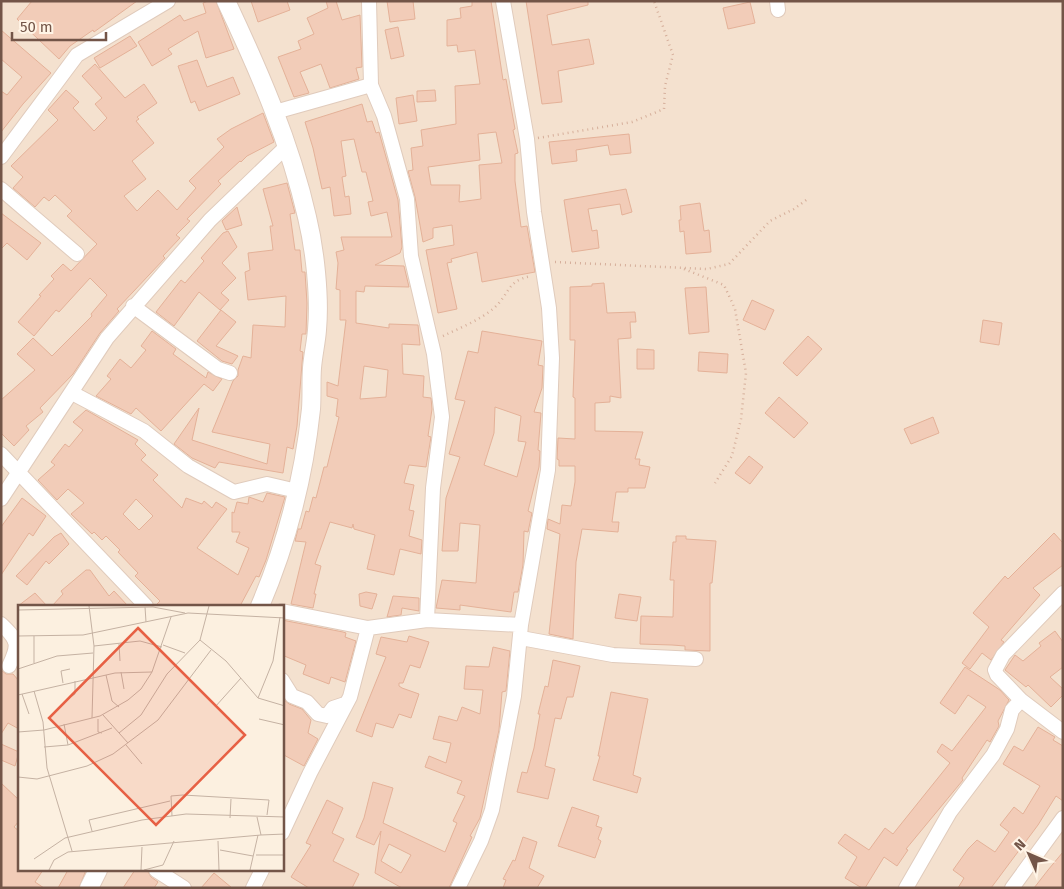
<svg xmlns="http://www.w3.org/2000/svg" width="1064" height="889" font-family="'Fira Sans',sans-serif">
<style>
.residential{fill:#f4e1cf;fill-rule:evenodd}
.building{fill:#f2ccb8;stroke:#e4b198;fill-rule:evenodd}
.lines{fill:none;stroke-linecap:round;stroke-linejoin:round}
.minor-casing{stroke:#e0cbbc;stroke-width:16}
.tertiary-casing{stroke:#e0cbbc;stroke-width:20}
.path{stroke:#d6af9b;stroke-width:2.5;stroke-dasharray:1 4;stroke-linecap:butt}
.minor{stroke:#fff;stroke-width:14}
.tertiary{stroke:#fff;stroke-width:18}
.inset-road{fill:none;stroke:#c5b2a3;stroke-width:1}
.view{fill:#e76044;fill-opacity:0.15;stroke:#e76044;stroke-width:2.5}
.inset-edge{fill:none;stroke:#735548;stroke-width:2.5}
</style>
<rect width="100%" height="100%" fill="#fcf0e0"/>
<path class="residential" d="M1,1H1063V888H1ZM19,606H282V870H19Z"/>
<path class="building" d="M32,1H137L94,32L93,30L70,46L59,59L17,19Z
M208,1H216L234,49L206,58L198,31L168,49L172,54L152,66L138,42L180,15L184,21L206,13L203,3Z
M251,1H287L290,10L258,22Z
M326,1H336L342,20L360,15L362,67L356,68L359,79L330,88L321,64L300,72L309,93L294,97L278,57L301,49L298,41L314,34L307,18L328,8Z
M387,1H413L415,19L390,22Z
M472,1H491L503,80L506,79L515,129L513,130L518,153L515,154V181L521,227L527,226L535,272L482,282L477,252L451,259L452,262L447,263L457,309L438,313L426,250L454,245L452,225L433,228V238L423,242L415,197L408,171L413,170L411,148L423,146L421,130L456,124L455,86L480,84L475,50L458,52L457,45L447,46V20L461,18L460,8L472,6ZM496,132L502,163L479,165L481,199L459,202L460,185H431L428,167L480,160L478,134Z
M526,1H588V5L547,15L552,45L589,39L594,64L558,71L562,102L542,104Z
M750,2L755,23L728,29L723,8Z
M398,27L404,56L391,59L385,30Z
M1,30L51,73L23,104L1,132V91L7,95L22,77L1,59Z
M130,36L137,46L100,68L94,58Z
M197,60L207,87L233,77L240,94L199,111L195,101L191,103L178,66Z
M95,64L125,98L144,84L157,103L137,117L139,119L136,121L154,143L132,161L146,179L124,196L137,211L158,190L177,210L196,188L189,181L224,147L217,139L231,129L263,113L274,142L247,156L241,162L240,161L218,181L221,184L187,219L190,221L176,235L180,238L163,256L165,258L117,309L119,311L100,333L73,374L40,408L43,412L26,426L29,430L14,446L1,433V400L35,370L17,354L33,338L52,356L92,316L91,314L107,295L90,278L59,312L56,310L34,336L18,322L41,296L39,295L54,279L51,276L63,264L71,271L97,244L67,216L72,211L55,195L49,201L44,197L35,207L13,188L23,177L11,166L58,120L48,110L66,90L79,102L73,108L94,131L107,118L95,104L102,98L82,76Z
M435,90L436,101L417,102V91Z
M413,95L417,121L399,124L396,98Z
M362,104L367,122L372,121L376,133L379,132L398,200L402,247L400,253L375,265L404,266L409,287L365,286L364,292L356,291V323L389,328V324L418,325L420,345L402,344L403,374L424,376L423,397L431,398L432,409L428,436L431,437L426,467L409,465L404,483L414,485L409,510L414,511L409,536L422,540L421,554L400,549L394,575L367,569L375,535L354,529L353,524L352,528L330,522L315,564L321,566L314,594H316L313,608L291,604L306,542L295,541L298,529H301L306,511L309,512L313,497L316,498L324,467H327L339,417L336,416L338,399L327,396V382L338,386L346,320H340V290L336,289L338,263L336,252L344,250L341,237H392L387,212L371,216L368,202L373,201L366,172H362L354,139L341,141L346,176L342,177L345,197L349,196L351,214L334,216L330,187L322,189L313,148L305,122ZM364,366L388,370L386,397L360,399Z
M629,134L631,153L610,155L608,145L576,150L577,161L552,164L549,142Z
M287,183L295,213L290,214L295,250H300L302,272H305L307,303L306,334H302L300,351L303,352L297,426L293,449L287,447L283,473L219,462L215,468L192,458L174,444L199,408L192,440L267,464L270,444L212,432L233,381L238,376V370L243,356L251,358L253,325L285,327L286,296L248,300L245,272L250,270L248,253L273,250L270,226H273L263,189Z
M626,189L632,212L622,215L620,204L588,209L592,231L597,230L599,248L572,252L564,200Z
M700,203L704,231L709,230L711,252L686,254L684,231L680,232L679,220H681L680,206Z
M237,207L242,225L226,230L222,221Z
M1,213L41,243L27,260L7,243L1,249Z
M228,231L237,247L222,263L236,278L221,293L229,300L220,310L199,292L174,326L156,312L181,280L185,283L204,261L201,258L223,233Z
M604,283L607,313L635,312L636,322H630L631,338L618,339L621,398L610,396V402L595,403V431L643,432L635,459H640L639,465L650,467L645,488H628V492H616L612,522H619L618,532L582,529L576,562L573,639L549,634L560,534L547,529L548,519L560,524L562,505L571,506L575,482V466H559V460L557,459L558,438L575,439V398L573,397L575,340H570V287L592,286V284Z
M706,287L709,332L689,334L685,288Z
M752,300L774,310L765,330L743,320Z
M221,310L236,322L216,346L238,356L232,364L222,361L197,341Z
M983,320L1002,323L999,345L980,342Z
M152,331L176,349L173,354L206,378L208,372L222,379L213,391L204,384L161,431L136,408L131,414L96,396L111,379L107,376L120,359L131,368L146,350L141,346Z
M482,331L542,341L538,365L543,366L542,388L534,412L541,413L538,450L540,451L539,467L528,511L532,513L528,532L524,531L523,565L518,592H514L511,612L460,605V610L436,608L442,580L476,583L480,525L460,523L458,551H442L446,498L460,457L449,454L465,401L455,399L468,351L478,353ZM495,407L521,416L518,441L526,442L517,477L484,465L494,433Z
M808,336L822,349L797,376L783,363Z
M637,349L654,350V369H637Z
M699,352L728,354L727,373L698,371Z
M779,397L808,423L794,438L765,413Z
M86,410L138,440L135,444L146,455L141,460L158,475L153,480L182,508L186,498L202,504L204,501L212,508L216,502L227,509L197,548L238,575L249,548L236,542L240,532H232V512L234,513L237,502L248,504L249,497L263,502L267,493L285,497L266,560L259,577L256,576L240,606H155L160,601L135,576L138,573L118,552L120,550L106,536L102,540L94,532L92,534L71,514L84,503L68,489L57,500L38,480L55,465L51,462L65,444L69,447L83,430L73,422ZM136,499L153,516L139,530L123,514Z
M933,417L939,433L911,444L904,429Z
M749,456L763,467L750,484L735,473Z
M22,498L46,516L33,536L29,533L1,575V527Z
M61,533L69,544L49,564L46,561L27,585L16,576L54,537Z
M1054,533L1063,543V565L1033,588L1040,595L1001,640L1004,642L991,660L982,653L970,669L962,663L989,627L973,613L1005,576L1008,579Z
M676,536H686V539L716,541L712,583H710V651L685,650V646L672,645L640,644L641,616L673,617L674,580H670L673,542H676Z
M86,570H90L109,596L114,591L128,606H52L63,594L61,591Z
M366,592L377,594L372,609L360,606L359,594Z
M35,593L47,606H18Z
M619,594L641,597L637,621L615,618Z
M393,596L419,598V611L402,608L401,615L387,617Z
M282,620L343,632L346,633L345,637L356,641L345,682L331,677L329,684L303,674L306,665L282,655Z
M1055,631L1063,642V667L1050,677L1063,689V695L1051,707L1028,685L1026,687L1005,670L1015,655L1023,661L1041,646L1039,643Z
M409,636L429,642L420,668L410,665L403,683H399V686L402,688L419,694L411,718L399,714L393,728L376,723L372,737L356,731L386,657L376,654L381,637L407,642Z
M493,647L510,651L506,691L502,692L499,730L480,818L470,836L472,837L449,888H402L375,873L381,831L374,845L356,837L364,818L373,782L393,788L383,823L445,852L457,823L453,821L465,796L457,793L462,781L425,767L429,756L446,763L451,743L433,739L439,716L457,721L462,707L480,714L483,690L464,689L466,666L489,667ZM389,844L411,855L401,873L381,861Z
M553,660L580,666L573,697H567L561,719L555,718L545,766L555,769L548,799L517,792L522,772L527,773L534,748L540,714H538L545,686L548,687Z
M965,667L1000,690L1009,700L998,721L999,726L990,742L987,740L962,778L963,780L906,849L908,850L897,866L884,857L865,888H862L845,878L857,857L838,843L845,834L869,850L885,828L893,834L950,763L937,752L942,744L952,751L986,707L968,695L955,714L940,703Z
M1,670L6,674H13L19,681V729L8,723L1,734Z
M611,692L648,699L633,775L641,778L637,793L593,780L600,756H598Z
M282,698L289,704L302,709L311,720L308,733L318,739L304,766L282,754Z
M1038,727L1055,737L1053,740L1063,746V801L1056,796L1038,825L991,888H958L964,878L953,870L968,849L977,840L995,852L1009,832L1000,825L1014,807L1023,814L1040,786L1003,764L1014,746L1023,751Z
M1,744L19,752L15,766L1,760Z
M1,783L19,800V821L14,827L19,831V870H43L35,882L44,888H1Z
M327,800L343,808L332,833L344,839L333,861L359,874L352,888H309L291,877L311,845L306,843Z
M572,807L599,816L596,826L602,828L598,839L601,841L595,858L558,846Z
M523,837L537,842L529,868L544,876L537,888H503L506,880L503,879L513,860L515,861Z
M1063,852V888H1034L1048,870Z
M68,870H86L79,888H58Z
M135,870H147L151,877L158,882L154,888H123Z
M214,873L232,888H201Z"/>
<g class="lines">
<g class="minor-casing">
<path id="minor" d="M369,1L371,85L384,116L407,199L411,256L434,354L442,417L433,488L427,620
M777,1L778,10
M275,112L371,85
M1,157L77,55L168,1
M1,189L77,254
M133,306L218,369L230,373
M72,393L144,431L188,466L234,492L267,484L297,491
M1,454L146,606
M1,499L107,338L210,220L287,146
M1063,593L1003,655L995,670L997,675L1021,700L1063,732
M282,611L368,628L427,620L521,625
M1,624C19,641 19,645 9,666
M521,638L613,655L696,659
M282,680L292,696L307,702L318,714L327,716L333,708L345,704
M282,833L310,773L350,697L368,628
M156,870L184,888
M253,888L262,870
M458,888L481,841L492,810L514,696L521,625L548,470L552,358L549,308L534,212L527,139L503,1
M906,888L950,812L993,755L1007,729L1012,710L1021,700
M1012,888L1063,818"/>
</g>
<g class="tertiary-casing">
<path id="tertiary" d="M226,1C259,71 290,142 307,217C315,250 320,297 317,330C316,343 313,355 312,368C311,381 312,395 311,409C304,476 286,545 260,606
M89,888L98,870"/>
</g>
<path class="path" d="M538,138L632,122L664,109L665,86L673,55L654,1
M555,262L707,269L729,264L770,221L794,209L809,198
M684,269L724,285L735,309L746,373L741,419L732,456L715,483
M443,336C460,328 480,320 494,308C510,294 506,281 531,276"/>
<use href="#minor" class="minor"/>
<use href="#tertiary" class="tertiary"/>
</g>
<g transform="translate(18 605)">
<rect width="266" height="266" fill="#fcf0e0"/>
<path class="inset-road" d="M71,1L76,41L74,113M127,2L128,17M0,5L135,2L167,8M0,31L65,30L170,8L267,13M16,31V58M182,35L208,56L240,93L267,101M101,39L102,56M145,40L167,48M76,41L122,36L144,42M0,64L39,51L75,48M103,67L106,84M88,70L94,96L101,102M45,78L43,66L52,64M16,86L25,117L29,163L54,246M4,89L11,109M0,90L97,68L134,67M54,91L57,89V76M240,93L255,56L262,12M197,102L223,73M85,110L110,138M80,114V127L84,128M241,114L267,120M46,119L50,140M0,127L26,125L82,111L110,95L123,84L134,67L153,12M101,128L123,110L149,69L182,35L191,1M108,140L124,159M26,142L50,140L94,123M0,172L19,174L69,161L95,149L140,115L193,45M154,211L153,191L165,190L251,195L249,210M212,213L213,194M74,226L71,215L152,196M243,230L267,229M200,236L201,265M202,245L235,251M238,250H267M16,254L47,233L124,215L168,209L267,212M31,265L36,255L50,247L243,230L239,212M123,265L124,242M126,265L145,260L156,236M232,265L240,230"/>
<path class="view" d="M120,23L227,130L138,220L31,113Z"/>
<rect width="266" height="266" class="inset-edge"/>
</g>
<rect width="1064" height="889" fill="none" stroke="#735548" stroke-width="5"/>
<g transform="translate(1029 854) rotate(315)" stroke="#fff4e6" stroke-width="4" paint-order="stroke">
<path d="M0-4L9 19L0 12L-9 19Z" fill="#735548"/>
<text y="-8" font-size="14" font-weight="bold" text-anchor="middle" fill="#735548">N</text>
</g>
<path d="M12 32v8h94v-8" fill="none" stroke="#735548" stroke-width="2.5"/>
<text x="20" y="32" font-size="15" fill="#735548" stroke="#fff4e6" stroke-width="4" paint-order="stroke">50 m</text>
</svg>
